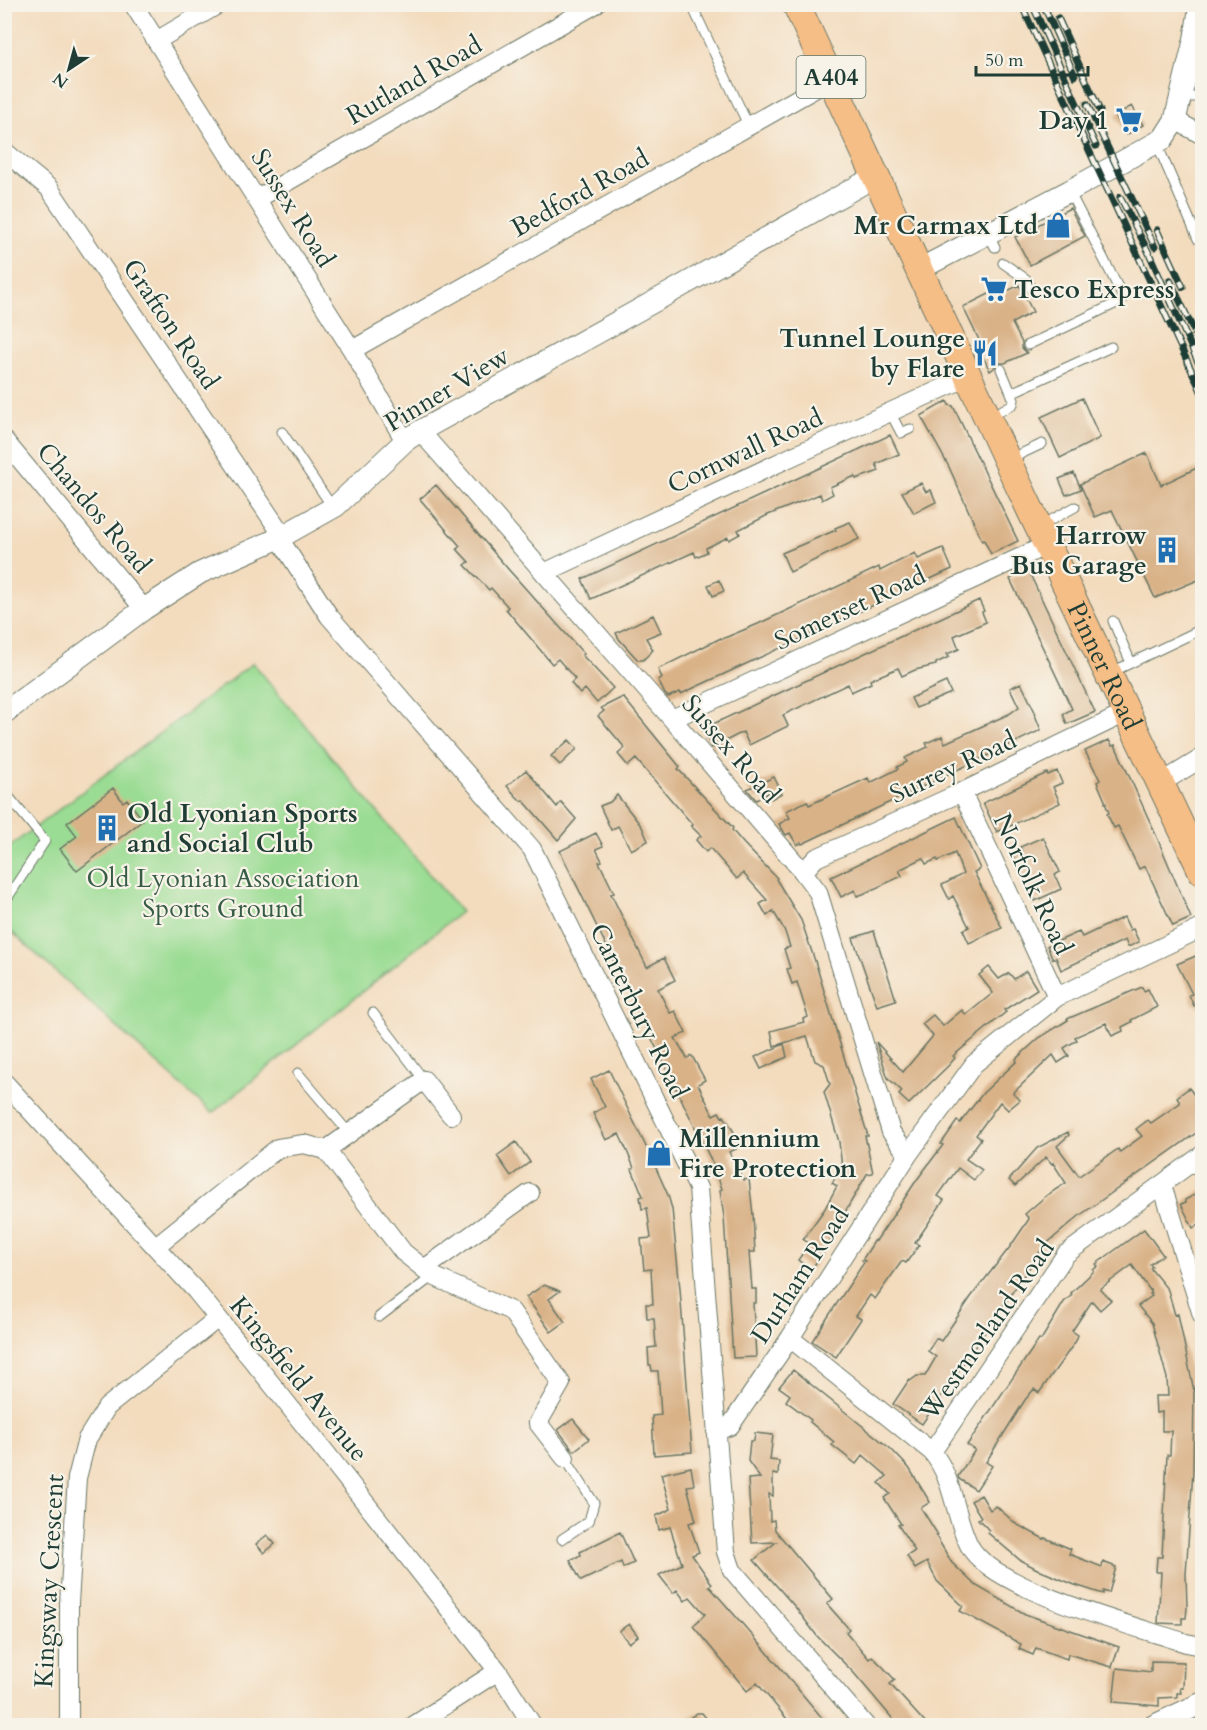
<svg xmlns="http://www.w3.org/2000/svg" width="1207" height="1730" font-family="Cardo,serif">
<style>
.green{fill:#9adc93;stroke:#5c8c64;stroke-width:1.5}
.building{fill:#d9b288}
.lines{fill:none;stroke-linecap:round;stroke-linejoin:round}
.service-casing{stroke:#697564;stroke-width:11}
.minor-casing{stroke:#697564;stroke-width:20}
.tertiary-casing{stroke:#697564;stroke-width:23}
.primary-casing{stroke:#697564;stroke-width:29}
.service{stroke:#fff;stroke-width:9}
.minor{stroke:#fff;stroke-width:18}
.tertiary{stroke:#fff;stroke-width:21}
.primary{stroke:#f6be87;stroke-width:27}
.rail-casing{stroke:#1f3d34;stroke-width:7}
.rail{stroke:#f7f3e8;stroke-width:4.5;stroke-dasharray:14;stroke-linecap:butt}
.labels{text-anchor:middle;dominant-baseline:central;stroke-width:4.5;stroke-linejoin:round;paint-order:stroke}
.shield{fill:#f7f3e8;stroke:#60746a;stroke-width:1.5}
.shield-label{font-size:24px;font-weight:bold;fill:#1f3d34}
.street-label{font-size:26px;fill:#1f3d34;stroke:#f7f3e8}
.poi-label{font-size:26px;font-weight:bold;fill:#1f3d34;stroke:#f7f3e8;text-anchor:end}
.park-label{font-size:26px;fill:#385d47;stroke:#f7f3e8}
</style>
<rect width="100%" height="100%" fill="#f7f3e8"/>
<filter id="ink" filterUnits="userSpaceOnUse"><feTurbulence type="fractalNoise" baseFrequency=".0167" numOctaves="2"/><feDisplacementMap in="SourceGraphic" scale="12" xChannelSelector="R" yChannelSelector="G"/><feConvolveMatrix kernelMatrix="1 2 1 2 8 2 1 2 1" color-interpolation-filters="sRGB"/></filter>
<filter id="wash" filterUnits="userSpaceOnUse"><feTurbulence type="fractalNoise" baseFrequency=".008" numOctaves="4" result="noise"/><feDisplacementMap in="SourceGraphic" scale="24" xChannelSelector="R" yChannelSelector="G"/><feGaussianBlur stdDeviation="1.35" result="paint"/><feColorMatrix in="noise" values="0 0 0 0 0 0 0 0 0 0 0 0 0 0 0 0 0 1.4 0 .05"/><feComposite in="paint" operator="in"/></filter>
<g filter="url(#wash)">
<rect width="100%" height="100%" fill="#f3dcbe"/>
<path class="green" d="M253,663L461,912L212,1113L5,926V850Z"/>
<g id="blocks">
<path class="building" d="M1132,106L1143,125L1126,135L1115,115Z
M1070,208L1085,236L1030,265L1015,237Z
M1019,285L1033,312L1012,323L1022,343V348L1027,353L1005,363H998L994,368L990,371L979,348L982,346L963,307L995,291L998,296Z
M1082,398L1100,438L1060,458L1041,417Z
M947,401L949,405L953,406L1018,541L991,554L984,540L982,541L949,467L921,416Z
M890,435L899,454L876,464L879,471L856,479L855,476L830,487L833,494L822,500L820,494L768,515L738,530L740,534L729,540L728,537L706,548L707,552L696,557L694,552L591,599L582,579Z
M1147,453L1161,485L1203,465V578L1155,598L1112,510L1095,517L1080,484Z
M1074,473L1081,489L1066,495L1059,479Z
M921,483L926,492L931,490L936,502L914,513L902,492Z
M436,485L508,569L584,654L582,655L613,688L597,703L585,689L580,694L571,683L575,679L558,659L552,664L506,609L508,607L491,588L489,590L465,565L469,562L457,549L460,546L420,499Z
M850,522L859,539L790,572L782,553L836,530L835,528Z
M943,548L952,569L685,692L681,694L680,692L668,697L665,694L658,680L662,678L658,669L721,638L722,639L758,624L879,567L880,571L915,553L918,559Z
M1028,570L1095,712L1067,724L1063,714L1072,709L1010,579Z
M719,580L724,591L713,596L708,585Z
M979,600L984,611L982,612L986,622L954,636L959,649L947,654L949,657L936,663V665L915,670L902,676L898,668L870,680L871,683L851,692L848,684L783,715L788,726L749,745L743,732L712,748L702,729Z
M653,615L661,632L646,638L653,650L643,660H638L619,639L616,633Z
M946,682L951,693L916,708L911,698Z
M1021,683L1036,714L1035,715L1041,730L802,844L801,843L797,845L790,833L786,835L784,832L779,824L790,818L786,811L807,801L809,805L868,778L870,783L898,769L897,767L907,762L905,758L928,747L926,743L942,736L945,743L1009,714L1019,707L1010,688Z
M623,697L680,767L678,769L733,828L732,830L744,844L777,878L776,879L801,920L815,961L868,1136H865L873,1173L867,1174L830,1238L832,1239L811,1270L798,1260L809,1244L803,1239L824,1210L837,1186L832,1183L842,1167L839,1142L824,1092L830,1084L824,1065L815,1061L807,1036L774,1046L771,1031L804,1022L803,1019L808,1017L797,982L792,984L787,969L790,968L784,949L790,947L784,929L773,911L767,916L760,904L767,900L743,873L737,879L710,848L706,852L696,840L701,836L691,826L693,825L636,759L628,766L618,754L625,748L598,716L604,711L601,708Z
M569,740L577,749L560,765L551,756Z
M1109,740L1112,746L1115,745L1156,835L1191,918L1173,926L1145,866L1139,869L1118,826L1114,828L1107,814L1109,813L1105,803H1106L1097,782L1100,780L1085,751Z
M526,770L557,807L561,802L576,819L558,840L523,800L521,801L516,796L507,786Z
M1057,771L1062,783L1053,787L1060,803L997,832L983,803L1047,773L1048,775Z
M774,777L782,793L771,799L768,793L756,800L747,789Z
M113,788L123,802L127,799L143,820L77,871L60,849L77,836L67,823Z
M617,795L642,827L648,841L631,850L618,826L611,830L600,806L610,802Z
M956,817L980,869L974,872L1002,928L969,943L963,930L969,927L953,896L949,899L942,885L963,874L955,853L938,861L937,859L926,864L923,858L899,870L902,876L863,894L857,896L855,890L841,897L831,877Z
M596,833L603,846L596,849L602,861L599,862L614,893L611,894L647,967L664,958L675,980L658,989L670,1013L675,1011L686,1033L675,1038L687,1058L692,1056L705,1080L698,1084L713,1115L719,1112L722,1117L724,1116L737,1137L732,1139L736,1149L729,1152L743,1180L749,1179L753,1215L755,1252H749L752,1289H756V1303H753L756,1357L733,1358L724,1217L720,1190L722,1189L713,1164L560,851Z
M1043,837L1060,872L1055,875L1061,889L1035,901L1013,856L1022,851L1020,847Z
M1124,917L1130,930L1133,929L1139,942L1128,947L1125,940L1061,970L1056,958L1053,959L1047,946L1079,932L1082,937Z
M874,931L896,1000L877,1006L853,938Z
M1203,953V1016L1197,1004L1194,1006L1189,995L1192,994L1177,964Z
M989,967L999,979L1009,973L1014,979L1026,971L1037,989L1004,1010L1006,1012L953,1056L955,1058L949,1065L909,1104L899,1095L902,1091L888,1078L876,1042L903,1072L933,1036L922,1024L933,1015L943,1026L962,1010L966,1015L993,993L979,975Z
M1142,987L1144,991L1148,989L1157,1007L1131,1020L1132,1022L1122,1027L1123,1031L1112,1036L1106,1023L1075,1037L1077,1040L1064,1048L1069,1056L1058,1063L1053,1055L1013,1093L1020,1100L1008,1110L1000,1102L976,1135L981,1139L966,1159L982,1170L974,1180L958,1168L938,1196L944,1200L915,1243L919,1245L906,1263L902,1261L875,1299L870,1295L856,1316L861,1319L836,1357L812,1341L865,1261L862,1260L875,1240L876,1241L916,1181L943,1145L941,1144L957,1121L960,1123L983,1093L1017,1061L1016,1059L1039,1038L1068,1020L1067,1019Z
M784,1044L787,1057L761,1069L755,1057Z
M609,1070L650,1155L668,1195L672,1209L680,1289L692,1452L654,1455L652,1416L661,1415L658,1371H652L651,1365H649L648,1348L656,1347L654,1318H647L646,1304H653L651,1269L644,1270L641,1239L651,1238L647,1208L642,1209L640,1197L643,1196L632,1169L634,1168L627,1151L619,1134L606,1140L593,1113L605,1107L591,1079Z
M1189,1088L1203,1107V1128L1079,1216L1044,1246L922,1424L893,1404L909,1380L910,1381L917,1376H925L936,1357L928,1351L936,1338L941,1341L971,1297L1010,1247L1029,1219L1025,1214L1047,1195L1066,1183L1053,1163L1052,1164L1046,1157L1015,1186L1009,1180L1037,1148L1068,1132L1069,1135L1057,1146L1079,1176L1118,1149L1120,1152L1142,1136L1136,1129L1148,1120L1151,1123L1180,1103L1177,1097Z
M516,1142L530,1162L511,1176L497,1156Z
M1203,1190V1223L1193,1228L1181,1204L1186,1202L1185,1200Z
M1144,1229L1163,1255L1150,1264L1152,1267L1150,1268L1168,1290L1175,1315L1178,1314L1194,1391L1193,1471L1186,1574L1187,1608L1186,1618H1182V1624L1158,1623L1161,1572H1156L1157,1557H1162L1167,1455H1170L1171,1431H1162V1412L1156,1413L1155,1396H1168L1167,1378L1152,1323L1138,1306L1152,1296L1150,1294L1152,1293L1132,1265L1100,1289L1111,1300L1100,1310L1092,1301L1072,1331L1078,1335L1076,1341L1039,1393L1034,1389L1025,1400L986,1462L992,1466L976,1490L959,1479L958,1476L975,1450L967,1445L1033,1348L1039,1339L1041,1340L1064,1302L1072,1295L1071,1293L1094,1271L1093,1270L1098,1266L1096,1264Z
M544,1285L560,1291L549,1299L565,1322L551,1332L526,1297Z
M793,1370L891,1449L909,1468L930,1502L921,1508L938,1535L936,1536L952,1563L975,1585L1025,1614L1119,1647L1112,1667L1068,1654L1067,1659L1036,1648L1033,1655L1019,1649L1021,1644L960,1611L963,1606L937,1581L927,1562L915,1569L907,1556L915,1551L898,1525L901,1524L884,1498L890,1494L879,1483L887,1476L863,1455L856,1464L832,1445L834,1442L810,1422L811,1420L786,1401L790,1395L779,1387Z
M573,1419L589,1439L574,1451L558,1430Z
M755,1433L773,1435L770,1460L779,1461L778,1475L773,1474V1496L769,1494L770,1521L774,1520L775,1530L833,1599L827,1604L849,1629L846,1632L869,1659L872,1656L884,1668L895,1680L890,1684L927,1725H898L853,1672L817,1636L796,1608L754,1560L776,1542L752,1543L748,1479L760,1478L748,1461L750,1441H754Z
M691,1467L694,1485L687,1486L696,1521L689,1523L699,1552L692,1555L712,1584L709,1586L767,1652L828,1725H792L757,1683L747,1691L693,1626L705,1614L690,1597L685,1601L677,1590L673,1593L659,1575L682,1564L670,1527L659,1530L656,1516L671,1509L661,1474Z
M981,1495L990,1510L996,1506L1016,1524L1044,1539L1045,1538L1071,1549L1069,1554L1102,1567L1103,1562L1116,1567L1109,1593L1103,1591V1594L1075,1585L1041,1571L1020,1560L988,1533L989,1531L987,1528L978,1519L981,1517L971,1501Z
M620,1532L634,1563L623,1568L621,1562L581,1581L570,1560L581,1555L580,1552Z
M267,1535L275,1544L264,1553L256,1544Z
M629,1624L638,1636L629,1643L619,1631Z
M1151,1661L1184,1662L1183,1688H1180L1181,1693H1177V1697L1159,1698V1706L1113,1702L1117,1668L1151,1672Z
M697,1713H702L712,1725H696L690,1718Z"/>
</g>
</g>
<g filter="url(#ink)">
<use href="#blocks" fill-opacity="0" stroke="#697564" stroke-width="1.5"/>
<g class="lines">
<g class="service-casing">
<path id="service" d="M694,10L749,127
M1181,97H1202
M1157,144L1198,239
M988,233L995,247
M1003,263L1026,279L1034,293
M1028,345L1121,301L1123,297L1069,191
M1011,393L1111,347
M890,412L901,433L910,429
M990,417L1013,404L1014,400L1001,369
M282,432L333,508
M1010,459L1042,444
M1042,525L1075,507
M1113,621L1131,663
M1112,672L1202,629
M4,791L45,841L4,903
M373,1013L424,1080
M298,1073L349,1133
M379,1317L433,1276
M562,1539L589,1521L594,1503L565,1458"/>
</g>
<g class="minor-casing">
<path id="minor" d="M133,4L352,350L405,441
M156,41L219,4
M1175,120L1202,135
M4,151L49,188L277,527L279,538L329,616L532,849L698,1188L726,1552L732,1570L866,1726
M257,199L596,4
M352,350L832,79
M420,431L672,719L803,872L818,892L891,1132L908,1155
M4,440L144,609
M544,573L793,456L970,376
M672,719L1049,544
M1161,783L1202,758
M962,792L1057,997
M803,872L816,858L962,792L1128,712
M4,1082L196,1291L274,1387L498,1671L533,1726
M326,1150L424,1080L451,1115
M1162,1185L1202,1315
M156,1246L278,1148L304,1144L326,1150L403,1252L433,1276L511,1311L561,1383L538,1423L565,1458
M424,1269L530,1193
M790,1338L932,1452C954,1479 954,1515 969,1545C990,1589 1138,1627 1186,1643L1202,1646
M716,1431L730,1426L790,1338L908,1155L974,1064L1057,997L1202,928
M932,1452L1066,1254L1202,1155
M69,1726V1603L77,1478L87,1439L107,1407L218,1318
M413,1726L498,1671"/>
</g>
<g class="tertiary-casing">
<path id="tertiary" d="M920,269L1069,191L1163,139L1175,120L1195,37L1200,4
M4,713L144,609L200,573L279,538L336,506L405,441L420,431L664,296L876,176
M1153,1726L1202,1703"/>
</g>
<g class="primary-casing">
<g id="primary">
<path id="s1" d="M796,4L1019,486L1202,871"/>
</g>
</g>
<use href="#service" class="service"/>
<use href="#minor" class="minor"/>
<use href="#tertiary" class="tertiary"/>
<use href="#primary" class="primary"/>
<g class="rail-casing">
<path id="rail" d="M1021,4L1202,393
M1032,4L1096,146
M1043,4L1075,76
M1058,18L1100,111
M1087,104L1155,247
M1120,197L1148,251L1202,371
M1157,230L1183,287
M1170,280L1202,348"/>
</g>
<use href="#rail" class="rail"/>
</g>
</g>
<defs>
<g id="supermarket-bare" transform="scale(2.07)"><path d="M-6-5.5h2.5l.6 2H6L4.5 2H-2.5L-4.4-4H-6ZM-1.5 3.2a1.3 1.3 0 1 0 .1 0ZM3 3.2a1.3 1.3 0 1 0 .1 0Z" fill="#1f6fb2" stroke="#f7f3e8" stroke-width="2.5" paint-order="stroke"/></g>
<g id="shop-bare" transform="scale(2.07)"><path d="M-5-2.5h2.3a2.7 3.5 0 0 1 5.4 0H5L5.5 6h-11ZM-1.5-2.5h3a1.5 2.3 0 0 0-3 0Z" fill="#1f6fb2" stroke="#f7f3e8" stroke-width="2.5" paint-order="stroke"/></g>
<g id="restaurant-bare" transform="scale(2.07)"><path d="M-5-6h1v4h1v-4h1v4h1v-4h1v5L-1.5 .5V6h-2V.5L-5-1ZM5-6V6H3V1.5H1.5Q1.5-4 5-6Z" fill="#1f6fb2" stroke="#f7f3e8" stroke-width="2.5" paint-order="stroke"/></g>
<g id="building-bare" transform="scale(2.07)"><path d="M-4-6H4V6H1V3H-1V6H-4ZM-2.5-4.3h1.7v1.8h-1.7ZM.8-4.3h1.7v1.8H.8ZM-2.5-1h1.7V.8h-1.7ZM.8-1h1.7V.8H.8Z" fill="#1f6fb2" stroke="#f7f3e8" stroke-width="2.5" paint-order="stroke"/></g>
</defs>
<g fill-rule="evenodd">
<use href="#supermarket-bare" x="1129" y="120"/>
<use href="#shop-bare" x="1058" y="225"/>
<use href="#supermarket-bare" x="994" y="289"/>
<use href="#restaurant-bare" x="985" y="353"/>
<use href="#building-bare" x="1167" y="550"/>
<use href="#building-bare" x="107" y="828"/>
<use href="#shop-bare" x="659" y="1153"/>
</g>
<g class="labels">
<rect class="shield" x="796.5" y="56" width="69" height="42" rx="4.5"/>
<g class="shield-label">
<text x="831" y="77">A404</text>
</g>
<g class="street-label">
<text transform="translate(414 80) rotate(-30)">Rutland Road</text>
<text transform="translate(580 193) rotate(-29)">Bedford Road</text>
<text transform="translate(293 208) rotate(58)">Sussex Road</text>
<text transform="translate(171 324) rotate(56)">Grafton Road</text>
<text transform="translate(447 389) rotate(-31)">Pinner View</text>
<text transform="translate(745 451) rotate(-25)">Cornwall Road</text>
<text transform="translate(94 508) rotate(50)">Chandos Road</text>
<text transform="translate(850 608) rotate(-25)">Somerset Road</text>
<text stroke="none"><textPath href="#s1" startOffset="730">Pinner Road</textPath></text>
<text transform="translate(731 749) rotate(49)">Sussex Road</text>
<text transform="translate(953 767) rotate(-25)">Surrey Road</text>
<text transform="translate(1033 884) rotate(65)">Norfolk Road</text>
<text transform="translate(639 1011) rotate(64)">Canterbury Road</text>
<text transform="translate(800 1275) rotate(-57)">Durham Road</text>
<text transform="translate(987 1330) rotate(-55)">Westmorland Road</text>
<text transform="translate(299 1379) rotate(51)">Kingsfield Avenue</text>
<text transform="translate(49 1581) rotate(-87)">Kingsway Crescent</text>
</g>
<g class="poi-label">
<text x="1109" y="120">Day 1</text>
<text x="1038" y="225">Mr Carmax Ltd</text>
<text x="1014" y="289" text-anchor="start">Tesco Express</text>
<text x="965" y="338">Tunnel Lounge<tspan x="965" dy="30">by Flare</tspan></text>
<text x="1147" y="535">Harrow<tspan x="1147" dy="30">Bus Garage</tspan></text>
<text x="127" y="813" text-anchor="start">Old Lyonian Sports<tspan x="127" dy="30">and Social Club</tspan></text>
<text x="679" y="1138" text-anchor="start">Millennium<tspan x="679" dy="30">Fire Protection</tspan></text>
</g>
<g class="park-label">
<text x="223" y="878">Old Lyonian Association<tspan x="223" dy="30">Sports Ground</tspan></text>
</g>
</g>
<rect width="1207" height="1730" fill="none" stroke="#f7f3e8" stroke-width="24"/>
<g transform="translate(69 69) rotate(216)" stroke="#f7f3e8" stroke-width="4.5" paint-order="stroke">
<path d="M0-4.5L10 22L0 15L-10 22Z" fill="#1f3d34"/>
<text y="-9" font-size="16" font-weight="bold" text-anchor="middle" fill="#1f3d34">N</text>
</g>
<path d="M976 66v9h112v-9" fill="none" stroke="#1f3d34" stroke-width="3"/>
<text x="985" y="66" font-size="18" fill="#1f3d34" stroke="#f7f3e8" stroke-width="4.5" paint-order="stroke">50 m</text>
</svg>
